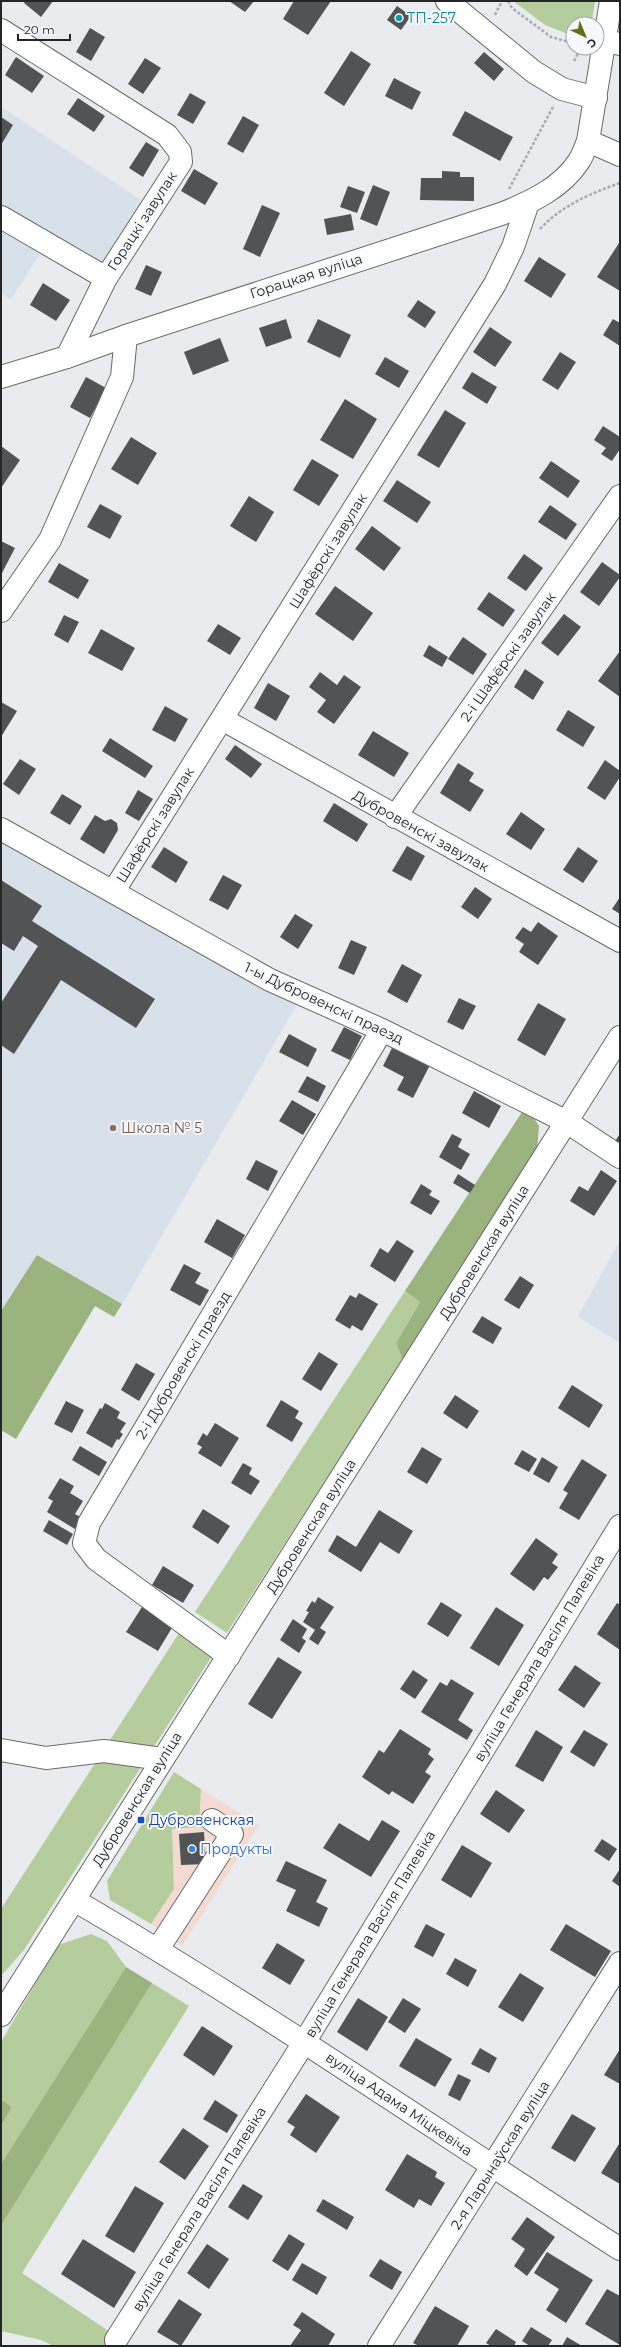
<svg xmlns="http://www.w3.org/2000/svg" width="621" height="2347" font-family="Montserrat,sans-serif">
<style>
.commercial{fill:#f4dbd2}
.built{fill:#d8e0e9}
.green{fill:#b5cd9c}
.forest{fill:#9bb47f}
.building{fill:#515355}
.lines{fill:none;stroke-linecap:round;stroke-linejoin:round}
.minor-casing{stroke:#696b6d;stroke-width:24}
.major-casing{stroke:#696b6d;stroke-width:24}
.path{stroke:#a8aaac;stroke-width:2.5;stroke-dasharray:3 2;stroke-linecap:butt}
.minor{stroke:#fff;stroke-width:22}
.major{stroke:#fff;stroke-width:22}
.culture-dot{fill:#0f9aa8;stroke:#f6f8fb;stroke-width:1.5}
.education-dot{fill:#8d6e63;stroke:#f6f8fb;stroke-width:1.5}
.transit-dot{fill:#1a4fb4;stroke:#f6f8fb;stroke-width:1.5}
.shop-dot{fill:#3f7fe0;stroke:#f6f8fb;stroke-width:1.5}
.labels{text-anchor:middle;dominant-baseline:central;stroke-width:4;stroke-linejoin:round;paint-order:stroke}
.culture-label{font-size:14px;fill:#0d838f;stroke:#f6f8fb;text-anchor:start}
.street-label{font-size:14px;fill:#242526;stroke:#f6f8fb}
.education-label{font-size:14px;fill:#785e54;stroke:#f6f8fb;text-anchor:start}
.transit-label{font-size:14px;fill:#164399;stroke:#f6f8fb;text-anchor:start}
.shop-label{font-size:14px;fill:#366cbe;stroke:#f6f8fb;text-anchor:start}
</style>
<rect width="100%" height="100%" fill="#e9ebee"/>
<path class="commercial" d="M201,1789L259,1825L182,1946L151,1924L174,1889L172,1828L199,1827Z"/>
<path class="built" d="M1,107L142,201L92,284L40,254L11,299L1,293Z
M1,838L252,984L299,1001L122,1304L37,1255L1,1311Z
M620,1240V1343L578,1317Z"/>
<path class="green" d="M513,1H595L592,21L590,24H573V36L545,25Z
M405,1291L420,1302L396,1343L403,1360L227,1633L195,1612Z
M181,1630L212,1656L24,1950L1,1976V1909Z
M174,1772L201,1789L199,1827L172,1829L174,1889L151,1924L110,1900L107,1881Z
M91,1934L107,1941L126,1967L1,2164V2126L12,2107L1,2099V2042L58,1945Z
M152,1983L189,2006L22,2273L107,2330L123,2346H54L41,2340L1,2331V2226Z"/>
<path class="forest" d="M526,1106L539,1126L537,1151L403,1360L396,1343L420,1302L405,1291Z
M37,1255L122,1304L114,1317L95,1306L16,1439L1,1430V1311Z
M126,1967L152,1983L1,2226V2164Z
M1,2099L12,2107L1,2126Z"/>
<path class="building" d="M25,1H53L41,17L24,3Z
M229,1H254L245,12Z
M294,1H331L308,35L283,19Z
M397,6L411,16L401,30L387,20Z
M90,28L105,37L91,61L76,52Z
M351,51L371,64L344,106L324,93Z
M484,52L504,69L494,81L474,63Z
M16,57L44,76L32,93L5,75Z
M145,58L161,68L143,94L128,84Z
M394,78L421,92L412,110L385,96Z
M190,93L206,102L193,124L177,115Z
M78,98L105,116L94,132L67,114Z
M465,111L513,137L500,161L452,135Z
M243,116L259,125L243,153L227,144Z
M1,117L13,125L1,145Z
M146,142L159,150L143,177L129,168Z
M194,169L218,183L205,205L181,191Z
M442,171L460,172V177H474V201L420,200L421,178H442Z
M373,185L390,192L377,226L360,219Z
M348,186L365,192L357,213L340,207Z
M262,205L280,213L260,257L243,249Z
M351,214L354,230L327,235L324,219Z
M619,243L620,244V291L597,277Z
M539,257L566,274L551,298L524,281Z
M146,265L162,272L151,296L135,289Z
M43,283L70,300L56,321L30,305Z
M418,300L436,312L425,328L407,316Z
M286,319L292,338L266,347L259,328Z
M318,319L351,335L340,358L307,342Z
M613,319L620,323V346L603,335Z
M490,327L512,342L495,367L473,352Z
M220,338L229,361L193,375L184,352Z
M560,352L576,362L558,390L542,380Z
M385,357L409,371L399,388L375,374Z
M472,372L497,387L487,404L462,388Z
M86,377L106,388L90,418L70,407Z
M345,399L377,419L353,459L320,440Z
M445,410L466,423L439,468L417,455Z
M603,426L620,437V449L612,461L601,454L606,448L594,440Z
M131,437L157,453L138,485L111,469Z
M1,446L20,460L1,488Z
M312,459L339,475L319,506L293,490Z
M551,461L580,481L568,498L539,478Z
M397,480L431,502L417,523L383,501Z
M249,496L274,512L256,542L230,526Z
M100,504L122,516L110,539L87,527Z
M550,505L577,524L566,540L538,522Z
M372,526L401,548L384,571L355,549Z
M1,541L15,548L1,575Z
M524,554L543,568L526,591L507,578Z
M602,562L620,575V577L599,606L580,592Z
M59,563L89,580L78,599L48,582Z
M335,586L373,613L353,641L315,614Z
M489,592L515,610L503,627L477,609Z
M564,614L581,627L558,656L541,643Z
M64,615L79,622L68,643L54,635Z
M218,624L241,638L230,655L207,641Z
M101,629L135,648L122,671L88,653Z
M463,637L487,654L473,675L448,659Z
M429,645L448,657L442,667L423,656Z
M620,651V697L598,681Z
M525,669L544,682L533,700L514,687Z
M320,672L337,685L344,675L361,687L334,724L317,712L326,700L309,687Z
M268,683L290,696L276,721L254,708Z
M1,702L17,711L1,737Z
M165,706L188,719L175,742L152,730Z
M568,710L595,727L583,747L556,730Z
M373,731L409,753L394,777L358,755Z
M110,738L153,766L145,778L102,751Z
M235,745L262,764L251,778L225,759Z
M20,759L36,769L19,795L3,784Z
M605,760L620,771V777L605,800L587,788Z
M458,763L474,773L469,781L484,790L470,812L440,793Z
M138,790L153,799L139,821L125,813Z
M62,794L82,806L70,825L50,813Z
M334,803L368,824L357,842L323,821Z
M521,812L545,829L531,850L506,834Z
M95,815L105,821L111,819L117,823L118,830L104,854L80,839Z
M407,846L425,856L411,881L392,871Z
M164,847L188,862L176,883L151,867Z
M578,847L598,861L583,883L563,870Z
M223,875L242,885L228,910L209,900Z
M1,880L42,906L32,921L155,999L136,1028L61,980L14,1054L1,1045V1003L38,946L23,936L14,951L1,943Z
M475,887L492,899L478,919L461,907Z
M620,897V914L612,909Z
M295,914L313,925L298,949L280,937Z
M538,922L558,936L538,965L519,952L524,944L515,938L523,927L531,932Z
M351,940L367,947L354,975L338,968Z
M402,964L422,975L407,1003L387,992Z
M459,998L476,1006L463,1030L447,1022Z
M538,1003L566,1019L545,1056L517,1040Z
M344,1027L362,1036L350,1060L331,1051Z
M289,1034L317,1049L308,1067L279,1052Z
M393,1046L430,1065L413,1098L397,1090L404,1077L383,1066Z
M307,1076L326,1086L318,1102L298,1092Z
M474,1091L501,1106L489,1128L462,1113Z
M292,1100L316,1114L303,1135L279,1121Z
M452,1134L462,1139L458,1147L470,1154L461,1170L439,1157Z
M620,1134V1144L615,1141Z
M256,1160L278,1171L268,1191L246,1179Z
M601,1170L617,1181L594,1216L570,1201L579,1186L588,1191Z
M458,1174L475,1185L470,1193L453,1183Z
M421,1184L432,1191L429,1195L440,1201L431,1215L410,1203Z
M217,1219L245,1235L232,1258L204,1242Z
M397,1240L414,1251L395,1282L370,1266L380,1248L388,1253Z
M184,1264L201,1273L195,1283L209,1290L200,1306L170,1290Z
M520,1276L534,1285L519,1309L504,1300Z
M359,1293L378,1304L362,1331L352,1325L350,1329L335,1320L350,1295L356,1298Z
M482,1316L502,1328L493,1344L472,1332Z
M319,1352L338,1364L321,1391L302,1379Z
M136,1363L155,1374L139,1401L121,1390Z
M572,1385L603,1405L589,1428L558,1408Z
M455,1395L479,1411L467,1429L443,1413Z
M281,1400L299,1411L295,1418L303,1423L292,1442L266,1426Z
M66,1401L84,1410L72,1433L54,1424Z
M105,1403L120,1412L117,1418L126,1423L120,1432L123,1434L119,1440L117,1439L112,1448L86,1433L100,1408L102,1409Z
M215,1423L239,1438L221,1467L198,1453L202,1447L197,1444L203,1433L207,1436Z
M80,1446L107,1462L99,1476L72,1460Z
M422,1447L442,1459L427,1484L407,1472Z
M522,1450L537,1459L529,1472L514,1464Z
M542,1457L558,1467L549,1483L533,1474Z
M582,1459L607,1475L579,1520L559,1508L568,1493L563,1490Z
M243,1463L252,1468L249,1474L260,1481L251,1495L231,1483Z
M60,1478L74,1486L70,1493L83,1501L75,1514L82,1518L75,1529L47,1512L53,1501L48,1498Z
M203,1509L230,1526L218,1544L192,1527Z
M379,1510L413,1531L399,1554L380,1542L361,1572L328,1551L337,1535L356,1547Z
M49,1520L73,1534L67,1545L43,1531Z
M536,1538L558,1554L552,1563L558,1567L548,1580L544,1577L534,1591L510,1574Z
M163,1566L194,1585L183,1603L152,1585Z
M318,1597L334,1607L320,1628L326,1632L318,1645L309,1639L315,1630L303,1622L309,1612L306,1611L312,1601L315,1603Z
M441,1602L462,1615L448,1637L427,1624Z
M617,1603L620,1605V1650L597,1634Z
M142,1607L173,1626L158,1651L126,1632Z
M496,1607L524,1625L499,1666L470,1648Z
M293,1619L307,1629L302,1638L306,1641L299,1653L280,1640Z
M278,1657L302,1672L272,1719L248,1704Z
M575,1665L601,1683L584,1708L558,1690Z
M413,1670L428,1680L415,1699L400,1689Z
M451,1679L474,1693L458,1720L473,1730L467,1740L421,1712L440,1682L447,1686Z
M400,1729L431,1749L428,1754L434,1759L425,1772L431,1776L413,1804L392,1791L389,1795L362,1777L379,1750L384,1753Z
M536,1730L563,1747L543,1782L515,1766Z
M584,1730L608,1744L594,1767L570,1752Z
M496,1790L525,1810L509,1833L480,1814Z
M382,1820L400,1831L371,1877L323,1848L339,1823L369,1841Z
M204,1832L206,1864L181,1865L179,1834Z
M602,1839L617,1849L609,1861L594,1851Z
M462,1845L492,1863L471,1898L441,1880Z
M286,1861L327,1880L316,1902L328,1908L319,1927L286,1911L296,1890L276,1881Z
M620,1869V1887L612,1881Z
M426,1924L445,1934L433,1957L414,1947Z
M566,1924L611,1951L595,1977L550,1950Z
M277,1943L305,1960L290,1985L262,1968Z
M455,1958L477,1970L468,1987L446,1974Z
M520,1973L544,1988L523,2022L498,2007Z
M358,1998L388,2017L367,2051L337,2032Z
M403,1998L421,2009L405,2033L388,2022Z
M202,2026L233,2046L214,2076L183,2055Z
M416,2038L452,2059L435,2087L399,2066Z
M480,2048L497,2058L489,2073L471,2064Z
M620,2049V2084L604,2075Z
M458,2074L471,2080L460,2101L448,2095Z
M306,2094L340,2117L316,2153L290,2135L295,2127L287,2122Z
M215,2100L238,2115L227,2133L203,2119Z
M572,2114L596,2128L575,2162L551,2148Z
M183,2128L209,2146L185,2180L159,2162Z
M619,2144H620V2184L601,2173Z
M407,2154L437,2172L435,2177L445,2183L431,2206L419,2199L414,2208L385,2190Z
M243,2184L263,2196L248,2220L228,2207Z
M135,2186L164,2203L134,2253L105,2236Z
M323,2199L354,2217L347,2230L316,2211Z
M527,2217L555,2237L527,2276L514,2266L525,2249L511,2239Z
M289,2234L305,2244L288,2271L272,2261Z
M83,2239L136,2272L114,2308L61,2274Z
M207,2244L229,2259L209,2289L187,2273Z
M547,2252L593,2280L566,2323L546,2310L559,2289L534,2273Z
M380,2259L402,2272L392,2290L369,2276Z
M302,2263L327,2277L317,2295L292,2280Z
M607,2289L620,2296V2345L585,2324Z
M179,2299L202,2314L181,2346L157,2332Z
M435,2306L469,2326L457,2346H419L413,2343Z
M302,2312L335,2334L328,2346H290L301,2330L293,2325Z
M531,2327L552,2340L548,2346H530L522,2341Z
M496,2329L516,2342L514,2346H491L486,2343Z
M567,2337L582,2346H562Z"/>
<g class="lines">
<g class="minor-casing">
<path id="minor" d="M447,1L534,72L562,89L596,98
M1,30L167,135L180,152L181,162L106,278L67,357
M605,41L620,44
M1,217L106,278
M1,611L50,540L122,377L126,336
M222,719L620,941
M395,817L620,496
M1,829L270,980L382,1030L567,1122L620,1157
M113,892L495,284L513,247L528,203
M229,1656L96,1559L84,1543L89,1523L382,1030
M1,1750L46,1758L104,1751L162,1759
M74,1900C261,2009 438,2132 620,2249
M158,1949L232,1834L212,1820
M116,2340L305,2041L620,1526
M379,2346L620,1963"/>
</g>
<g class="major-casing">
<path id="major" d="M588,141L620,155
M1,377L67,357L126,336L501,214C529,203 562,188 579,161C583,155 585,148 588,141L611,1
M1,2015L620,1037"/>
</g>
<path class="path" d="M508,1L512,8L551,37L573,43
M495,15L502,1
M574,61L581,48
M509,189L554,105
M540,229C561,206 591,193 620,183"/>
<use href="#minor" class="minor"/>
<use href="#major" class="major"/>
</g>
<circle class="culture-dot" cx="399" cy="18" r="4"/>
<circle class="education-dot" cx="113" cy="1128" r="4"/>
<rect class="transit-dot" x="137" y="1816" width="8" height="8" rx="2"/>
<circle class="shop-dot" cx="192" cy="1849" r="4"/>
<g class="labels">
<g class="culture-label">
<text x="407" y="18">ТП-257</text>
</g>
<g class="street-label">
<text transform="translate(142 221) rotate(-57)">Горацкі завулак</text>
<text transform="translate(306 276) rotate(-18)">Горацкая вуліца</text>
<text transform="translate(328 551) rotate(-58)">Шафёрскі завулак</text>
<text transform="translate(508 657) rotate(-55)">2-і Шафёрскі завулак</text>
<text transform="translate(155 825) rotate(-58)">Шафёрскі завулак</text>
<text transform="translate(421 831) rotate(29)">Дубровенскі завулак</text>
<text transform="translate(324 1003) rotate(25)">1-ы Дубровенскі праезд</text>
<text transform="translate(484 1252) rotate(-58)">Дубровенская вуліца</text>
<text transform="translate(183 1365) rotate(-59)">2-і Дубровенскі праезд</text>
<text transform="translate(311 1526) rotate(-58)">Дубровенская вуліца</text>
<text transform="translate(539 1658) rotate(-59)">вуліца Генерала Васіля Палевіка</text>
<text transform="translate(137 1799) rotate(-58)">Дубровенская вуліца</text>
<text transform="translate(370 1934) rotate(-59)">вуліца Генерала Васіля Палевіка</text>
<text transform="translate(399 2104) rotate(34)">вуліца Адама Міцкевіча</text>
<text transform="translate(500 2155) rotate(-58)">2-я Ларынаўская вуліца</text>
<text transform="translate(199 2209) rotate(-58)">вуліца Генерала Васіля Палевіка</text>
</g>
<g class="education-label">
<text x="121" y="1128">Школа № 5</text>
</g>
<g class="transit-label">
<text x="149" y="1820">Дубровенская</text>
</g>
<g class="shop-label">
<text x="200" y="1849">Продукты</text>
</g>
</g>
<rect width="621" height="2347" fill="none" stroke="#242526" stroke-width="4"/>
<g transform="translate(585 36) rotate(136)"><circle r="19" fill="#f6f8fb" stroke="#a2a4a6"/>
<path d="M0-3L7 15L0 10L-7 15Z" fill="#666e15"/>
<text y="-6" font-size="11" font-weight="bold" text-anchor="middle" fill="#242526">С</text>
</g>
<path d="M18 34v6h52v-6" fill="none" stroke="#242526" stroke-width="2"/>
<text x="24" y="34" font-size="12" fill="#242526" stroke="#f6f8fb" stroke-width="3" paint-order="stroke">20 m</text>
</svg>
